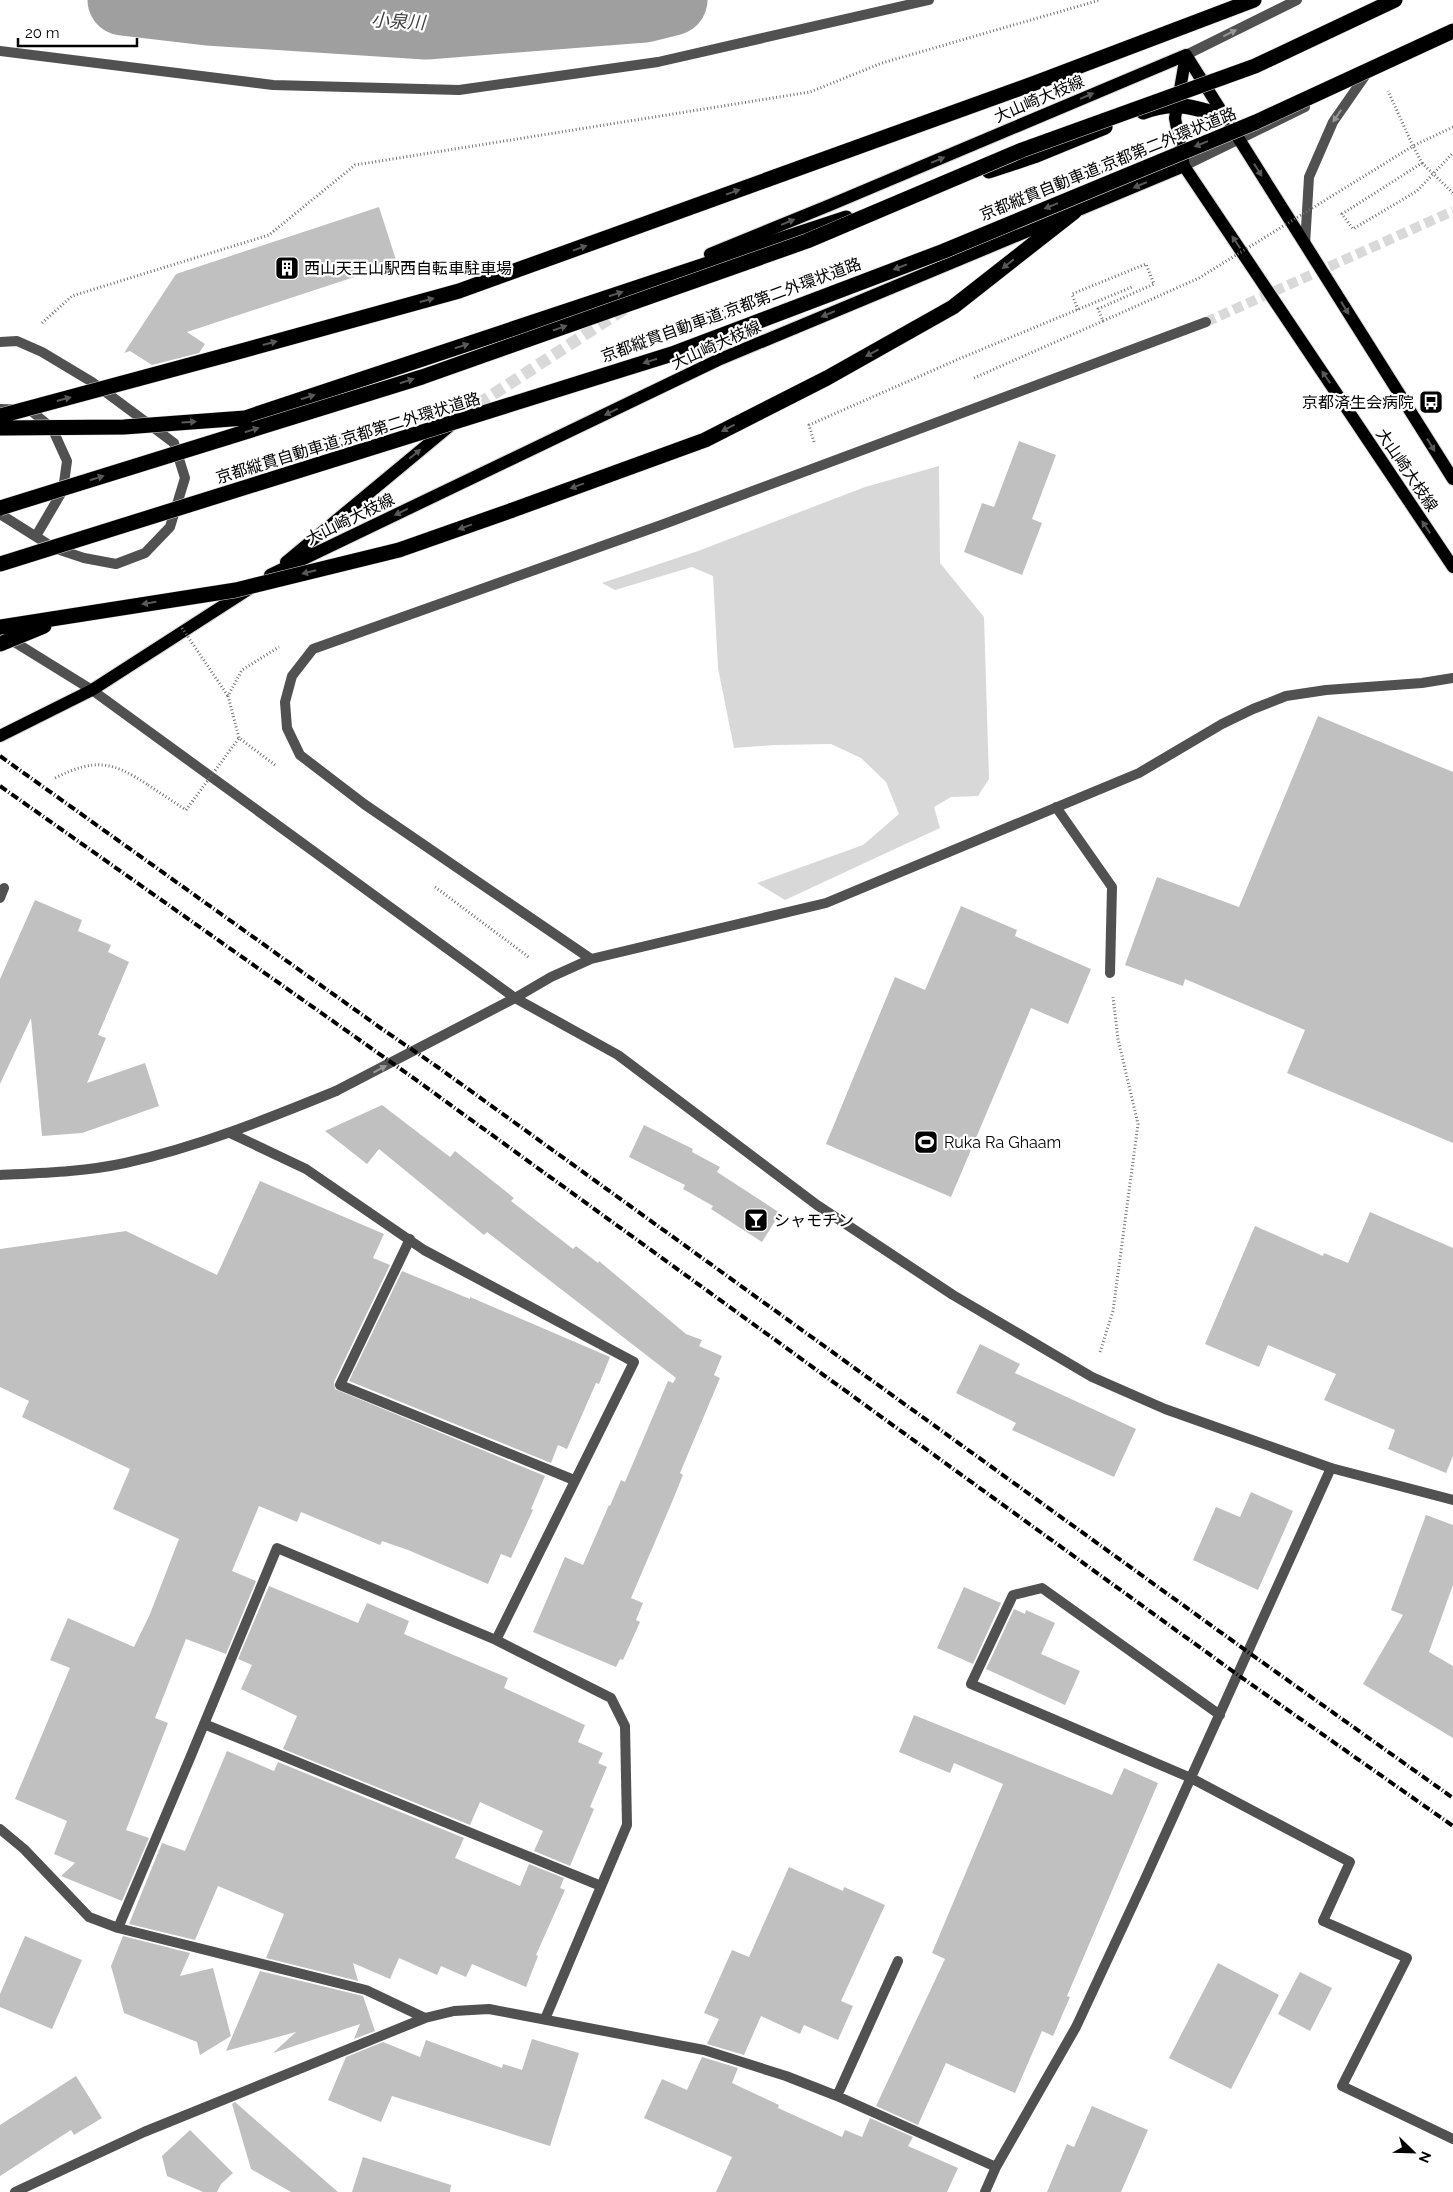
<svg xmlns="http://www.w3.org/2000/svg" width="1453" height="2192" font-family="Raleway,'Noto Sans JP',sans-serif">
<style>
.green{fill:#d8d8d8}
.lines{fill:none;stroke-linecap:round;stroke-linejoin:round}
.stream{stroke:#9f9f9f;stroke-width:12}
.river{stroke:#9f9f9f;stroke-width:71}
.building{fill:#c0c0c0}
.minor-tunnel{stroke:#d9d9d9;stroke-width:10;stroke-dasharray:10 5;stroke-linecap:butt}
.primary-tunnel{stroke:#d9d9d9;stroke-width:12;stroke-dasharray:12 6;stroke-linecap:butt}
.primary-casing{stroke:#dbdbdb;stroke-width:14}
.motorway-casing{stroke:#dbdbdb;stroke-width:16}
.path{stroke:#737373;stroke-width:3;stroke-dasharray:1 2.5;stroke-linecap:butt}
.service{stroke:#515151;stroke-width:10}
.minor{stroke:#515151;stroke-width:10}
.tertiary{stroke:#515151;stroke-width:10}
.primary{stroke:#000;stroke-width:12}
.motorway{stroke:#000;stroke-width:15}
.rail{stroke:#000;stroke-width:4;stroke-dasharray:8 2.5 1 2.5;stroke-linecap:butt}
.motorway-bridge-casing{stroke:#dbdbdb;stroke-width:16;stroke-linecap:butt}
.path-bridge{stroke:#737373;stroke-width:3;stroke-dasharray:1 2.5;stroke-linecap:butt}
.motorway-bridge{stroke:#000;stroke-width:15}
.oneway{fill:#979797}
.oneway2{fill:#595959}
.labels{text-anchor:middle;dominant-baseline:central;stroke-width:4.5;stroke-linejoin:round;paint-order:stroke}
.street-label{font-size:16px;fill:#000;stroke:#fff}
.poi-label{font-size:16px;fill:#000;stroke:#fff;text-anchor:start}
.water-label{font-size:18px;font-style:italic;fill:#404040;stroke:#fff}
</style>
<rect width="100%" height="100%" fill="#fff"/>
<path class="green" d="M939,466L940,563L984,617L989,779L978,796L951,797L934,807L940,828L785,900L757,883L863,845L899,814L886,782L861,758L831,744L775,745L734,748L718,668L713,576L692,567L615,590L602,583L698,551L865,487Z"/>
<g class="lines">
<path class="stream" d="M208,10L211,0"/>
<path class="river" d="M123,0L208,10L426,24L644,7L672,0"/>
</g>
<path class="building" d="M379,207L397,263L187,332L205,344L199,353L152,365L130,351L124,353L176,274Z
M1019,441L1056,455L1032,519L1042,523L1022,575L964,552L982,503L994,507Z
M1318,716L1453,772V1143L1287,1073L1305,1030L1185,979L1183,986L1125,965L1157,877L1239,907Z
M35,900L82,920L78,931L111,945L108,952L129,962L98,1035L106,1038L87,1083L145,1063L159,1106L82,1133L42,1136L31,1018L0,1084V979Z
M961,906L1017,930L1015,936L1091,969L1068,1024L1031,1008L951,1197L826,1144L895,977L925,990Z
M382,1105L450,1157L455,1151L514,1198L511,1201L573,1249L576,1246L598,1263L599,1261L686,1334L702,1340L699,1346L722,1356L714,1375L720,1378L680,1473L683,1475L672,1502L631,1598L643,1603L636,1620L640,1622L623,1660L620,1659L616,1667L533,1632L565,1557L583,1565L609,1505L610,1506L621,1480L625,1482L668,1381L673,1383L676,1378L487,1232L484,1235L379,1149L367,1164L325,1131Z
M644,1125L693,1149L692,1152L720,1167L717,1172L780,1213L762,1242L711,1209L713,1206L683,1189L685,1185L629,1157Z
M260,1181L384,1234L373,1258L390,1265L334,1382L335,1389L545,1476L531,1509L533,1510L511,1558L501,1554L488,1584L408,1550L382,1541L380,1545L301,1512L297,1522L259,1506L232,1571L256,1581L226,1654L186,1639L155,1718L168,1723L126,1830L149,1838L122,1901L61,1876L75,1863L54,1854L67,1821L15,1799L70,1668L50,1660L68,1618L134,1647L150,1614L179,1539L113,1509L130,1469L22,1417L29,1401L0,1387V1249L126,1231L217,1275Z
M1370,1212L1453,1248V1456L1446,1473L1388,1449L1395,1430L1324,1400L1336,1374L1268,1345L1259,1367L1205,1344L1255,1226L1323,1256L1324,1253L1348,1263Z
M402,1271L470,1299V1297L610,1357L599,1384L596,1383L567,1449L558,1445L551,1463L349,1381Z
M980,1344L1020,1364L1015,1373L1136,1429L1114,1477L1012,1430L1016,1423L956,1393Z
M1251,1492L1293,1511L1258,1590L1193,1560L1216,1507L1240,1517Z
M1426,1515L1453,1525V1585L1429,1652L1453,1666V1738L1363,1684L1403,1615L1391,1610Z
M269,1586L358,1623L367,1603L409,1621L404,1634L508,1678L504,1688L585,1725L578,1742L603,1753L598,1763L607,1767L590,1807L594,1809L570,1866L534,1851L543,1831L480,1802L470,1825L283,1749L297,1716L241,1689L252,1665L238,1659Z
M964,1587L1001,1603L973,1664L937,1648Z
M1014,1609L1025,1614L1026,1610L1055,1623L1041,1654L1080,1671L1065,1705L986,1669Z
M914,1715L1112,1795L1124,1768L1158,1783L1067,1996L1070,1997L1053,2036L1042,2031L1015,2093L946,2063L918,2125L876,2106L945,1959L932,1953L1003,1784L954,1763L950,1773L899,1752Z
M227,1751L274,1771L278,1762L464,1838L455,1858L520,1886L529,1864L564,1878L560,1888L565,1890L536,1955L538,1956L526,1987L472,1964L466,1977L441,1966L437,1975L399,1958L390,1979L353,1963L358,1981L266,1958L284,1914L218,1886L195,1940L129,1924L162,1843L185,1851Z
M789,1867L843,1891L844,1887L885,1905L841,2001L853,2006L838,2040L804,2025L800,2034L761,2016L744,2055L707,2044L719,2019L704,2013L732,1950L749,1957Z
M25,1936L82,1960L52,2029L0,2007V1994Z
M123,1936L190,1953L180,1976L213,1968L231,2036L200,2055L197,2042L124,2013L111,1966Z
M1218,1963L1279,1995L1231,2089L1169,2058Z
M260,1971L363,1996L375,2031L354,2039L360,2024L273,2053L296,2032L226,2051Z
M1300,1972L1332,1988L1310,2031L1278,2014Z
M532,2039L579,2053L550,2146L392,2096L381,2122L328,2100L346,2057L383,2042L420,2057L426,2040L502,2068L503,2064L522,2070Z
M702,2057L738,2068L732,2083L779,2105L778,2108L842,2137L845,2130L862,2137L870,2118L913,2137L908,2146L958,2168L947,2192H716L732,2157L644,2118L662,2079L687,2090Z
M76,2076L102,2118L74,2135L71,2130L0,2176V2125Z
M235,2102L292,2152L338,2192H291L251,2169L232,2104Z
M1092,2106L1148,2130L1121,2192H1047L1067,2144L1074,2147Z
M190,2130L233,2173L221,2184L217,2192H203L167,2176L162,2156Z
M363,2157L451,2185L450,2192H352Z"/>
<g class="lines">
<path class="minor-tunnel" d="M1206,322L1453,211"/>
<path class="primary-tunnel" d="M463,414L624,309"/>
<g class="primary-casing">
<path id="primary" d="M1186,55L1175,118L1184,166L1453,567
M1186,55L1453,479
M710,254L830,205L1186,55
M286,562L451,425
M270,575L718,360L1184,166
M0,736L92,690L249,589"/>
</g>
<g class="motorway-casing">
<path id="motorway" d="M1143,112C1174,100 1195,107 1225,117
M989,171L1034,156L1105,127
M223,356L459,291L1035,83L1254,0
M245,418L846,218
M510,511L705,440L827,378L953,307L1074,212"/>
</g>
<path class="path" d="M1453,127L1413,146L1422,163L1342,214L1353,229L1417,191L1453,153
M42,323L72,296L269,235L355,165L810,92L882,63L1100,0
M974,378L1103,321L1098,309L1154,284L1146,264L1072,294L1078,310
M814,442L809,425L961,358L1132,287
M275,765L239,738L228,696L242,670L279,647
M55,778C95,758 112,761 148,785
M435,887L530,958
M1100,1352L1113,1311L1138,1124L1118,1039L1113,997"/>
<path class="service" d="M0,342L17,341L42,352L92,382L146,422L174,443L185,478L170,527L145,553L116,564L84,558L54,548L0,514
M0,409L30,410L52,428L67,461L63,490L36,536"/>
<path class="minor" d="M0,51L273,85L459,90L658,62L929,0
M1056,807L1112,887L1110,973
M0,898L4,888
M591,959L826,903L1139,773L1222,724L1253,709L1286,696L1326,690L1422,683L1453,678
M336,1091L515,998L551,977L591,959L364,804L300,755L287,728L285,702L292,676L313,649L664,524L1206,322
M230,1133L306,1169L424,1250L634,1362L496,1640
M410,1239L340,1385L574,1480
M1220,1715L1042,1588L1013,1595L971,1684L1191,1778L1350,1862L1323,1921L1407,1958L1342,2086L1453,2139
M204,1724L601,1886
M0,1829L24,1849L89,1917L118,1928L366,1990L425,2018
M118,1928L190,1758L277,1548L496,1640L611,1698L625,1726L627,1825L545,2019
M837,2096L898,1961
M15,2192L144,2132L425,2018L454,2011L489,2009L704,2050L786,2076L837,2096L996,2167
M985,2192L996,2167L1076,2027L1145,1879L1331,1468"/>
<path class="tertiary" d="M1186,55L1297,0
M1184,166L1305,107
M1305,245L1309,177L1333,122L1365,76
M0,633L92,690L515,998L618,1055L817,1205L953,1295L1092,1377L1165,1409L1331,1468L1453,1500
M0,1175C42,1173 84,1172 125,1163C198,1147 267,1119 336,1091"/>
<use href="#primary" class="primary"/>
<use href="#motorway" class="motorway"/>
<path class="rail" d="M0,756L382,1029L439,1068L1248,1652L1453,1798
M0,786L412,1077L1238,1675L1453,1826"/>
<g class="motorway-bridge-casing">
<path id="motorway-bridge" d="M0,416L223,356
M0,428L124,427L245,418
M0,508L422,377L807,241L1022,150L1255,66L1395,0
M0,564L672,354L944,251L1256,122L1453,31
M0,627L236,590L399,550L510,511
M0,644L44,626"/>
</g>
<path class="path-bridge" d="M1422,163L1453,193
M1103,321L1199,278L1413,146L1388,91
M182,628L228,696
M148,785L186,810L239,738"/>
<use href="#motorway-bridge" class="motorway-bridge"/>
</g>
<defs><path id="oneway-solid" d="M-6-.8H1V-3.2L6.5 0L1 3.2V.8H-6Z" transform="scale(1.25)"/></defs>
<g class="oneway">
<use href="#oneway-solid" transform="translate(1230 33) rotate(-26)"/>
<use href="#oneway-solid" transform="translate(1337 116) rotate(124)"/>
<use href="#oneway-solid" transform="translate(380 1069) rotate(-28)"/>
</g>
<g class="oneway2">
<use href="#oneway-solid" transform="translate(1087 96) rotate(-23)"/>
<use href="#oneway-solid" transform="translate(1201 144) rotate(158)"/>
<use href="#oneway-solid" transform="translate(938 160) rotate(-23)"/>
<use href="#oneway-solid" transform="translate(1258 170) rotate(58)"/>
<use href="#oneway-solid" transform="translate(1140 185) rotate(157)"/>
<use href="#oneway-solid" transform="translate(733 192) rotate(-20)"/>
<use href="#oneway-solid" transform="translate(1051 206) rotate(158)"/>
<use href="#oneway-solid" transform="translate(788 222) rotate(-22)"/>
<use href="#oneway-solid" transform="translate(1236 242) rotate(-124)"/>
<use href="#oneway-solid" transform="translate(580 248) rotate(-20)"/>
<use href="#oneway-solid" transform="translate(1008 264) rotate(142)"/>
<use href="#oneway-solid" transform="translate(900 267) rotate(159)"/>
<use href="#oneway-solid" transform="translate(616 294) rotate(-18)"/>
<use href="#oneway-solid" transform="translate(427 300) rotate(-15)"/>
<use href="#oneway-solid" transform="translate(1345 308) rotate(58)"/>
<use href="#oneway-solid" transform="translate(828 314) rotate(157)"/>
<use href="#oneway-solid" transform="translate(560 328) rotate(-19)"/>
<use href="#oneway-solid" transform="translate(270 343) rotate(-15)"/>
<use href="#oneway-solid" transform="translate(462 346) rotate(-18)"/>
<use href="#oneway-solid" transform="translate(872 353) rotate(151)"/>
<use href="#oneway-solid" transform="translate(650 361) rotate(162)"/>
<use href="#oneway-solid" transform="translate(1326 377) rotate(-124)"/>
<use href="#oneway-solid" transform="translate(407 381) rotate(-17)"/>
<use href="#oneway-solid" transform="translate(308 397) rotate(-18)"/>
<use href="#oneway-solid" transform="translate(64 399) rotate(-15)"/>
<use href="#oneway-solid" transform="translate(611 412) rotate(154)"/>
<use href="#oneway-solid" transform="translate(189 422) rotate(-4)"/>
<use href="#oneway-solid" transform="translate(728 428) rotate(153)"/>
<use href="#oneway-solid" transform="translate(252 430) rotate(-17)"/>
<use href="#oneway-solid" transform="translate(1431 445) rotate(58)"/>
<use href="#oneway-solid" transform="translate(415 454) rotate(-40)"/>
<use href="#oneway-solid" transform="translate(97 478) rotate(-17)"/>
<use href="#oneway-solid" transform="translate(577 486) rotate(160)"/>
<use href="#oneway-solid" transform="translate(401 512) rotate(154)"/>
<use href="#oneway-solid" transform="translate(465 527) rotate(160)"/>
<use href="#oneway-solid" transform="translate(1426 527) rotate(-124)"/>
<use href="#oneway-solid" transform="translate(309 572) rotate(166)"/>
<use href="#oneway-solid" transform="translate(149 603) rotate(171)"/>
</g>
<defs>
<g id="building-square" transform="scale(1.25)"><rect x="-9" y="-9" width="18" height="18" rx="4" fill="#000" stroke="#fff"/><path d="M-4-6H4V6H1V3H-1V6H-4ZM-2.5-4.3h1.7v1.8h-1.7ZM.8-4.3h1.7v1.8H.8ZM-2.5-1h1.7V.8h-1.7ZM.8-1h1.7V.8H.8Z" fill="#fff"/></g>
<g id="bus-square" transform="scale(1.25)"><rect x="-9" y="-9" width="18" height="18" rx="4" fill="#000" stroke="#fff"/><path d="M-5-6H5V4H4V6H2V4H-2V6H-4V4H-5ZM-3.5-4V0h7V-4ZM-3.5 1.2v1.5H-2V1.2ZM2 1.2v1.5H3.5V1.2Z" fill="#fff"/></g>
<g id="stadium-square" transform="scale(1.25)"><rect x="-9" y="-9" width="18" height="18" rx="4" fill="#000" stroke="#fff"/><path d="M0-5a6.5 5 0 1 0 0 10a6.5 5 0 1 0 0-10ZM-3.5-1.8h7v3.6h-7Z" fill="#fff"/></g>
<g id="bar-square" transform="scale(1.25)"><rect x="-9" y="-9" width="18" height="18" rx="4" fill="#000" stroke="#fff"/><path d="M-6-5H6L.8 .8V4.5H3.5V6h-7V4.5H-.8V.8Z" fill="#fff"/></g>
</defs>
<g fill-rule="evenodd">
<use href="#building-square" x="287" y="268"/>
<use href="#bus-square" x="1431" y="402"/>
<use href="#stadium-square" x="926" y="1142"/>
<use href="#bar-square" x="756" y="1220"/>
</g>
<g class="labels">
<g class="street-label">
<text transform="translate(1039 99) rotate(-23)">大山崎大枝線</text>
<text transform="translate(1108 164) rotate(-22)">京都縦貫自動車道;京都第二外環状道路</text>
<text transform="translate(731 310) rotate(-20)">京都縦貫自動車道;京都第二外環状道路</text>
<text transform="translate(716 345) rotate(-24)">大山崎大枝線</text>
<text transform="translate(348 438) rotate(-17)">京都縦貫自動車道;京都第二外環状道路</text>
<text transform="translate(1407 470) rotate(56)">大山崎大枝線</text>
<text transform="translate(350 519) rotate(-26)">大山崎大枝線</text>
</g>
<g class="poi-label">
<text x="304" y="268">西山天王山駅西自転車駐車場</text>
<text x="1414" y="402" text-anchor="end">京都済生会病院</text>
<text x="944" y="1142">Ruka Ra Ghaam</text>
<text x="774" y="1220">シャモチン</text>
</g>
<g class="water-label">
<text transform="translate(398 21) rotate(3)">小泉川</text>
</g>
</g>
<g transform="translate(1413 2152) rotate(113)" stroke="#ffffff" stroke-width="4" paint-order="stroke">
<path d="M0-4L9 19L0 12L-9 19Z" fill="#000000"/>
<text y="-8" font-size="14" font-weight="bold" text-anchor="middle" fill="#000000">N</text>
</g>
<path d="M18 38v8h119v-8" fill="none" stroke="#000000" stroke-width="2.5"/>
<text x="25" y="38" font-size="15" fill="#000000" stroke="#ffffff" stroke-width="4" paint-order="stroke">20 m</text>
</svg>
